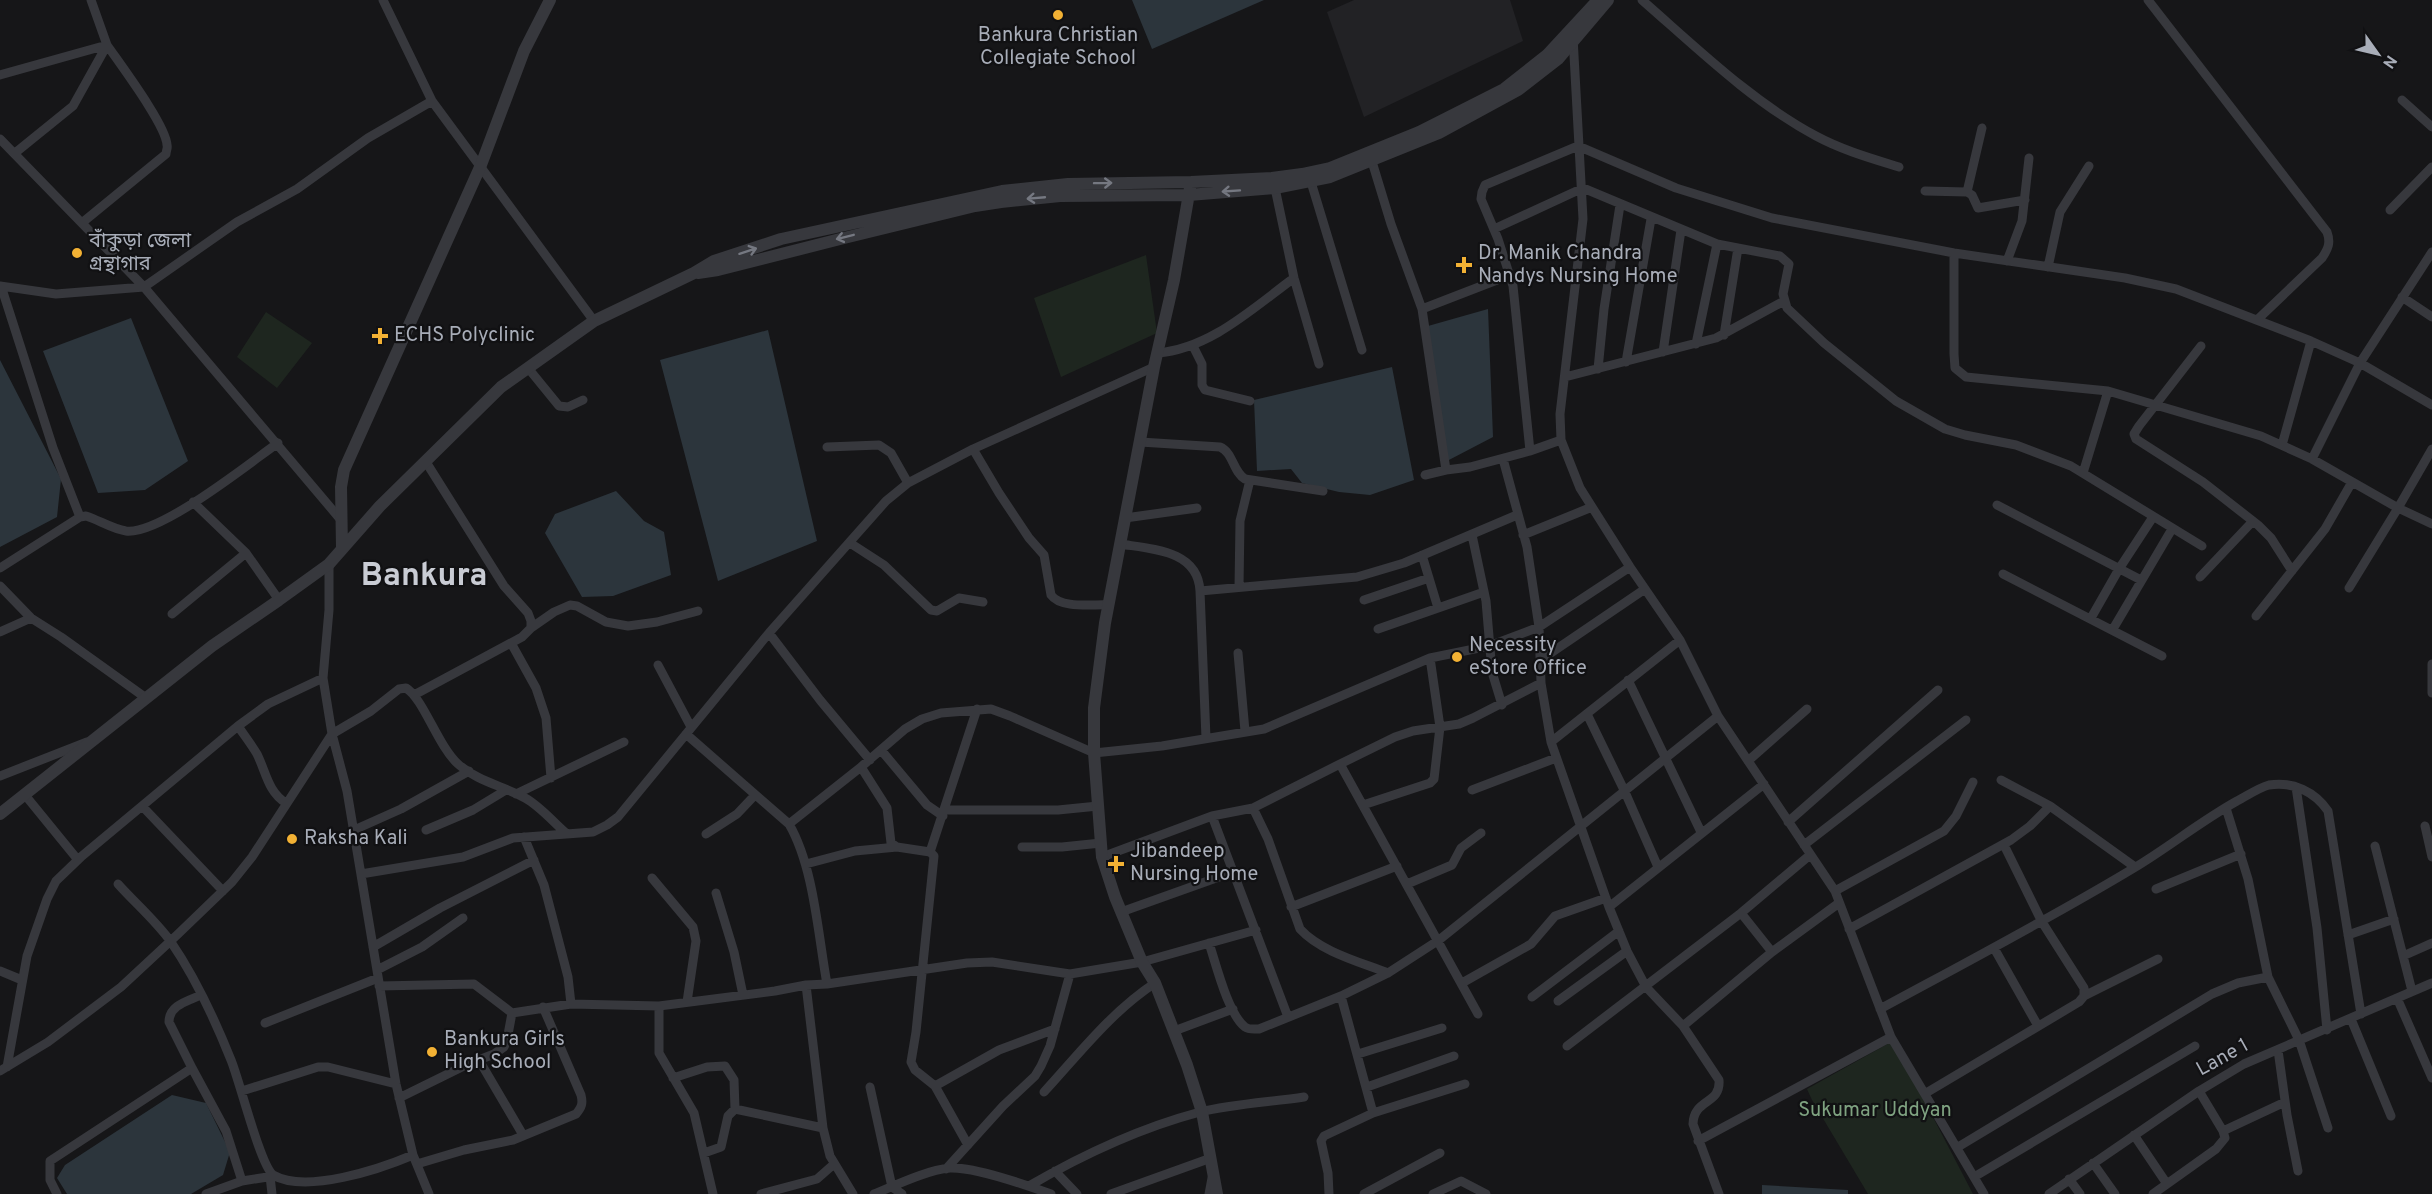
<svg xmlns="http://www.w3.org/2000/svg" width="2432" height="1194" font-family="Overpass,'Noto Sans Bengali',sans-serif">
<style>
.built{fill:#222225}
.green{fill:#1e261f}
.water{fill:#2c353c}
.lines{fill:none;stroke-linecap:round;stroke-linejoin:round}
.minor{stroke:#37383d;stroke-width:9}
.tertiary{stroke:#37383d;stroke-width:12}
.oneway{stroke:#757881}
.poi-dot{fill:#f2b134;stroke:#111113;stroke-width:2}
.labels{text-anchor:middle;dominant-baseline:central;stroke-width:4.5;stroke-linejoin:round;paint-order:stroke}
.poi-label{font-size:20px;fill:#a8adb8;stroke:#111113;text-anchor:start}
.street-label{font-size:20px;fill:#a8adb8;stroke:#111113}
.park-label{font-size:20px;fill:#7fa381;stroke:#111113}
.town-label{font-size:32px;font-weight:bold;fill:#c9ccd4;stroke:#111113}
</style>
<rect width="100%" height="100%" fill="#161618"/>
<path class="built" d="M1354,0H1510L1523,41L1364,117L1327,12Z"/>
<path class="green" d="M1146,255L1157,333L1061,377L1034,298Z
M266,312L312,343L277,388L237,357Z
M1891,1042L1912,1077L1973,1194H1868L1812,1100L1807,1089Z"/>
<path class="water" d="M1132,0H1264L1152,49Z
M1488,309L1493,437L1447,461L1428,326Z
M131,318L188,461L145,490L98,493L43,351Z
M768,330L817,541L718,581L660,360Z
M0,360L61,479L57,517L0,547Z
M1392,367L1414,480L1370,495L1339,492L1302,483L1291,469L1257,471L1254,400Z
M616,491L644,521L664,532L671,575L613,596L582,597L545,533L555,514Z
M172,1095L206,1103L230,1152L223,1175L191,1194H67L57,1178L65,1165Z
M1762,1185L1848,1190V1194H1762Z"/>
<g class="lines">
<path class="minor" d="M383,0L432,101L594,321
M1642,0C1697,48 1751,101 1816,136C1842,150 1870,158 1899,167
M2148,0L2327,232C2331,243 2328,249 2322,258L2257,320
M1573,37L1583,219L1560,414L1561,440L1580,488L1630,567L1680,640L1718,716L1835,891L1891,1037L1984,1194
M0,75L107,45C120,64 166,125 167,145C168,148 166,151 166,154L83,222
M2402,100L2432,127
M0,139L144,287L341,520
M15,153L73,106L107,45L91,0
M1370,155L1391,224L1422,309L1446,470
M1311,182L1362,350
M1275,188L1294,278L1319,364
M1925,191L1967,192L1972,195L1978,208L2025,200
M1967,192L1982,128
M2390,210L2432,167
M1494,229L1583,188L1717,244L1780,256L1789,264L1783,294L1787,308L1824,343L1896,401L1945,429L1965,435L2016,445L2071,466L2202,546
M1954,253V354L1955,368L1966,377L2108,391L2261,436L2312,459L2398,508L2349,588
M2007,261L2022,221L2029,158
M2048,267L2060,212L2089,166
M0,286L56,294L144,287L237,222L297,189L368,138L432,101
M1,286L53,448L80,517
M2402,297L2432,317
M1422,309L1510,275
M1724,335L1738,248
M1696,344L1717,244
M1193,346L1202,364V385L1205,390L1250,401
M2201,346L2139,426L2134,434L2136,439L2203,482L2258,525L2271,538L2292,571
M1663,352L1681,230
M1157,353C1210,349 1253,308 1294,278
M1626,362L1651,219
M528,368L559,406L568,407L583,400
M1598,369L1604,309L1620,205
M1565,377L1716,338L1784,301
M1561,440L1530,451L1513,286L1498,239L1481,199L1482,192L1485,185L1578,146L1676,188L1772,218L1954,253L2125,278L2176,289L2311,341L2360,363L2432,405
M1140,442L1220,447C1233,452 1233,472 1245,479L1323,491
M2282,445L2311,341
M827,447L879,445L891,453L908,483
M973,449L999,493L1029,538L1044,555L1051,595C1061,609 1093,604 1109,605
M2432,449L2398,508L2432,524
M1503,459L1527,547L1539,627L1541,683L1551,742L1609,907L1627,951L1646,987L1683,1026
M2312,459L2360,363L2432,252
M2083,473L2108,391
M1425,475L1446,470L1470,467L1530,451
M193,502L246,553L279,600
M1997,505L2141,580
M1125,518L1197,508
M1472,535L1486,601L1492,672L1502,705
M1523,535L1592,507
M850,543L884,565L931,610L937,611L959,598L983,602
M1120,544C1152,549 1198,550 1200,591L1206,738
M1422,555L1438,608
M329,564V610L323,678L332,734L347,791L396,1084L413,1155L429,1194
M0,568L80,517L86,516C99,520 112,529 126,531C160,535 248,464 278,443
M2003,574L2162,656
M2200,577L2253,521
M0,586L31,618L61,637L146,698
M1239,587L1240,521L1250,480
M1200,591L1357,577L1404,563L1517,515
M1364,600L1429,578
M172,614L246,553
M2256,616L2325,529L2352,482
M2091,618L2119,569L2153,517
M531,628L554,612L570,605L577,606L606,622L628,626L657,622L698,611
M1378,629L1484,592
M2113,629L2172,529
M0,632L31,618
M769,633L820,700L870,760
M511,643L536,688L546,718L551,778
M1238,653L1245,731
M1539,661L1645,589
M2432,664V693
M658,665L691,727
M1628,680L1701,832
M414,695L522,637L531,628V621L528,613L504,586L426,462
M1587,714L1625,792L1658,867
M238,726C244,735 251,744 257,754C266,772 268,792 286,803
M686,734L789,824C814,867 818,935 827,984
M1551,742L1680,640
M881,750L927,805L943,816
M1748,761L1807,709
M1340,764L1395,737L1413,731L1459,724L1473,718L1541,683
M861,767L887,808L891,843L897,847L930,852L934,856L916,1032L911,1062L915,1070L935,1086L968,1145
M0,776L87,742
M2001,780L2050,806L2135,867
M2296,787L2317,928L2327,1030
M1472,790L1556,758
M516,794L624,742
M25,795L78,860
M1363,805L1430,783L1434,779L1440,727L1430,658
M142,806L223,891
M1253,808L1268,839L1300,929C1321,952 1360,962 1388,973
M2226,808L2248,879L2268,977L2299,1040L2328,1128
M945,810H1058L1098,806
M1212,816L1288,1017
M1788,822L1938,690
M789,824L861,767L905,729L922,719L941,713L991,709L1010,716L1094,753L1162,746L1264,729L1430,658L1489,646L1539,627L1630,567
M2425,826L2432,857
M354,830L401,809L469,771
M426,830L473,810L506,790
M706,834L737,814L755,795
M524,837L544,885L568,977L571,1004
M1804,845L1966,720
M2375,846L2412,991
M1022,847H1062L1101,843
M930,852L977,709
M1102,857L1212,816L1253,808L1340,764L1478,1014
M806,864L855,851L897,847
M361,874L463,857L513,838L593,832L607,825L618,817L769,633L886,501L908,483L973,449L1154,367
M652,878L693,927L696,941L687,1002
M118,884C135,903 156,921 171,942C195,977 215,1020 231,1060C240,1082 260,1164 273,1175C306,1194 380,1169 413,1155
M1407,884L1452,865L1461,848L1481,833
M2156,889L2241,854
M1835,891L1944,831L1956,816L1973,782
M716,893L734,952L743,995
M1291,907L1397,866
M1609,907L1764,784
M1121,912L1233,872
M1741,913L1772,952
M1849,929L2011,840L2030,826L2050,806
M2348,935L2394,919
M1209,943C1216,964 1228,1014 1245,1027C1249,1030 1254,1029 1259,1029L1341,996L1388,973L1439,940L1718,716
M373,947L440,908L534,860
M1994,948L2038,1026
M2403,956L2432,943
M377,970L422,947L463,918
M0,971L22,980
M1462,983L1531,944L1555,916L1606,898
M806,985L823,1128L830,1156L853,1194
M379,986L474,984L512,1013L571,1004L659,1006L775,991L806,985L827,984L967,963L992,962L1070,974L1142,962L1256,930
M1341,996L1373,1113
M2084,996L2158,959
M1532,997L1619,931
M2397,998L2432,1078
M1558,1001L1627,951
M659,1006V1053L694,1113L713,1194
M1880,1009C1965,963 2051,918 2134,868C2169,847 2201,821 2237,801C2247,796 2258,788 2269,785C2293,781 2315,792 2328,811L2361,1014
M2351,1019L2391,1116
M265,1023L378,978
M1174,1031L1233,1009
M1567,1046L1741,913L1810,855
M2278,1050L2287,1115L2298,1171
M1358,1054L1442,1028
M479,1060L523,1135
M7,1067L27,956L47,899L56,881L82,856L238,726L268,704L323,678
M192,1068L226,1131L242,1181
M0,1071L48,1042L121,987L177,935L232,882L252,857L332,734L371,711L399,689L406,688C423,698 438,746 458,764C477,781 503,786 525,798C540,806 554,823 567,834
M673,1078L707,1067L725,1066L734,1080L735,1109
M935,1086L999,1050L1055,1029
M870,1087L892,1187L902,1194
M1367,1087L1454,1056
M242,1091L318,1067H328L396,1084
M1044,1092C1079,1054 1111,1012 1155,983
M1926,1093L2079,1002L2084,996V988L2042,922L2004,845
M399,1098L466,1065L494,1054L504,1047L507,1040L512,1013
M2223,1131L2285,1102
M2134,1135L2167,1184
M1698,1141L1891,1037
M1958,1147L2212,994L2238,983L2268,977
M704,1153L721,1147L728,1116L735,1109L823,1128
M2093,1163L2115,1194
M417,1164L464,1150L513,1140L576,1114C582,1107 583,1103 581,1095L543,1007
M946,1169L1003,1106L1035,1076L1041,1066L1050,1046L1070,974
M1055,1171L1077,1194
M270,1176L272,1194
M1974,1177L2195,1046
M2069,1179L2080,1194
M1029,1186C1082,1155 1140,1128 1200,1112C1233,1104 1271,1102 1304,1097
M57,1194L50,1180V1161L192,1068L169,1022C169,1005 188,1001 201,995
M206,1194L242,1181L274,1176
M761,1194L817,1179L834,1164
M874,1194C896,1185 927,1170 950,1168C976,1167 1026,1185 1051,1194
M1111,1194L1211,1158
M1209,1194L1212,1178
M1329,1194L1328,1173L1321,1141L1324,1136L1373,1113L1465,1084
M1364,1194L1440,1153
M1433,1194L1461,1181L1486,1194
M1719,1194L1693,1124C1694,1098 1721,1105 1719,1080L1683,1026L1772,952L1839,903
M2049,1194L2199,1091L2244,1064L2432,983
M2153,1194L2216,1149L2225,1138L2223,1131L2199,1091"/>
<path class="tertiary" d="M1191,182L1174,280L1154,367L1105,623L1094,708V753L1102,857L1115,897L1142,962L1155,983L1187,1065L1202,1112L1217,1194
M698,273L718,270L844,238L975,206L1001,202L1060,196L1189,195L1275,188L1330,177L1439,133L1518,90L1558,59L1608,0
M342,548L341,487L344,470L481,165L524,51L550,0
M0,814L212,646L279,600L329,564L380,506L501,387L594,321L694,273L714,261L781,239L1002,191L1068,184L1191,182L1272,178L1302,174L1330,168L1419,132L1504,89L1547,55L1598,0"/>
</g>
<defs><path id="oneway-shaft" d="M-6 0H5M1.5-3L5.5 0L1.5 3" fill="none" stroke-width="1.6" stroke-linecap="round" stroke-linejoin="round" transform="scale(1.5)"/></defs>
<g class="oneway">
<use href="#oneway-shaft" transform="translate(1103 183) rotate(-1)"/>
<use href="#oneway-shaft" transform="translate(1231 191) rotate(176)"/>
<use href="#oneway-shaft" transform="translate(1036 198) rotate(175)"/>
<use href="#oneway-shaft" transform="translate(845 237) rotate(166)"/>
<use href="#oneway-shaft" transform="translate(748 251) rotate(-18)"/>
</g>
<g class="poi-dot">
<circle cx="1058" cy="15" r="6"/>
<circle cx="77" cy="253" r="6"/>
<path d="M1461 256h6v6h6v6h-6v6h-6v-6h-6v-6h6z"/>
<path d="M377 327h6v6h6v6h-6v6h-6v-6h-6v-6h6z"/>
<circle cx="1457" cy="657" r="6"/>
<circle cx="292" cy="839" r="6"/>
<path d="M1113 855h6v6h6v6h-6v6h-6v-6h-6v-6h6z"/>
<circle cx="432" cy="1052" r="6"/>
</g>
<g class="labels">
<g class="poi-label">
<text x="1058" y="36" text-anchor="middle">Bankura Christian<tspan x="1058" dy="23">Collegiate School</tspan></text>
<text x="89" y="242">বাঁকুড়া জেলা<tspan x="89" dy="23">গ্ৰন্থাগার</tspan></text>
<text x="1478" y="254">Dr. Manik Chandra<tspan x="1478" dy="23">Nandys Nursing Home</tspan></text>
<text x="394" y="336">ECHS Polyclinic</text>
<text x="1469" y="646">Necessity<tspan x="1469" dy="23">eStore Office</tspan></text>
<text x="304" y="839">Raksha Kali</text>
<text x="1130" y="852">Jibandeep<tspan x="1130" dy="23">Nursing Home</tspan></text>
<text x="444" y="1040">Bankura Girls<tspan x="444" dy="23">High School</tspan></text>
</g>
<g class="street-label">
<text transform="translate(2223 1058) rotate(-29)">Lane 1</text>
</g>
<g class="park-label">
<text x="1875" y="1111">Sukumar Uddyan</text>
</g>
<g class="town-label">
<text x="424" y="577">Bankura</text>
</g>
</g>
<g transform="translate(2378 54) rotate(124)" stroke="#111113" stroke-width="4.5" paint-order="stroke">
<path d="M0-4.5L10 22L0 15L-10 22Z" fill="#a8adb8"/>
<text y="-9" font-size="16" font-weight="bold" text-anchor="middle" fill="#a8adb8">N</text>
</g>
</svg>
